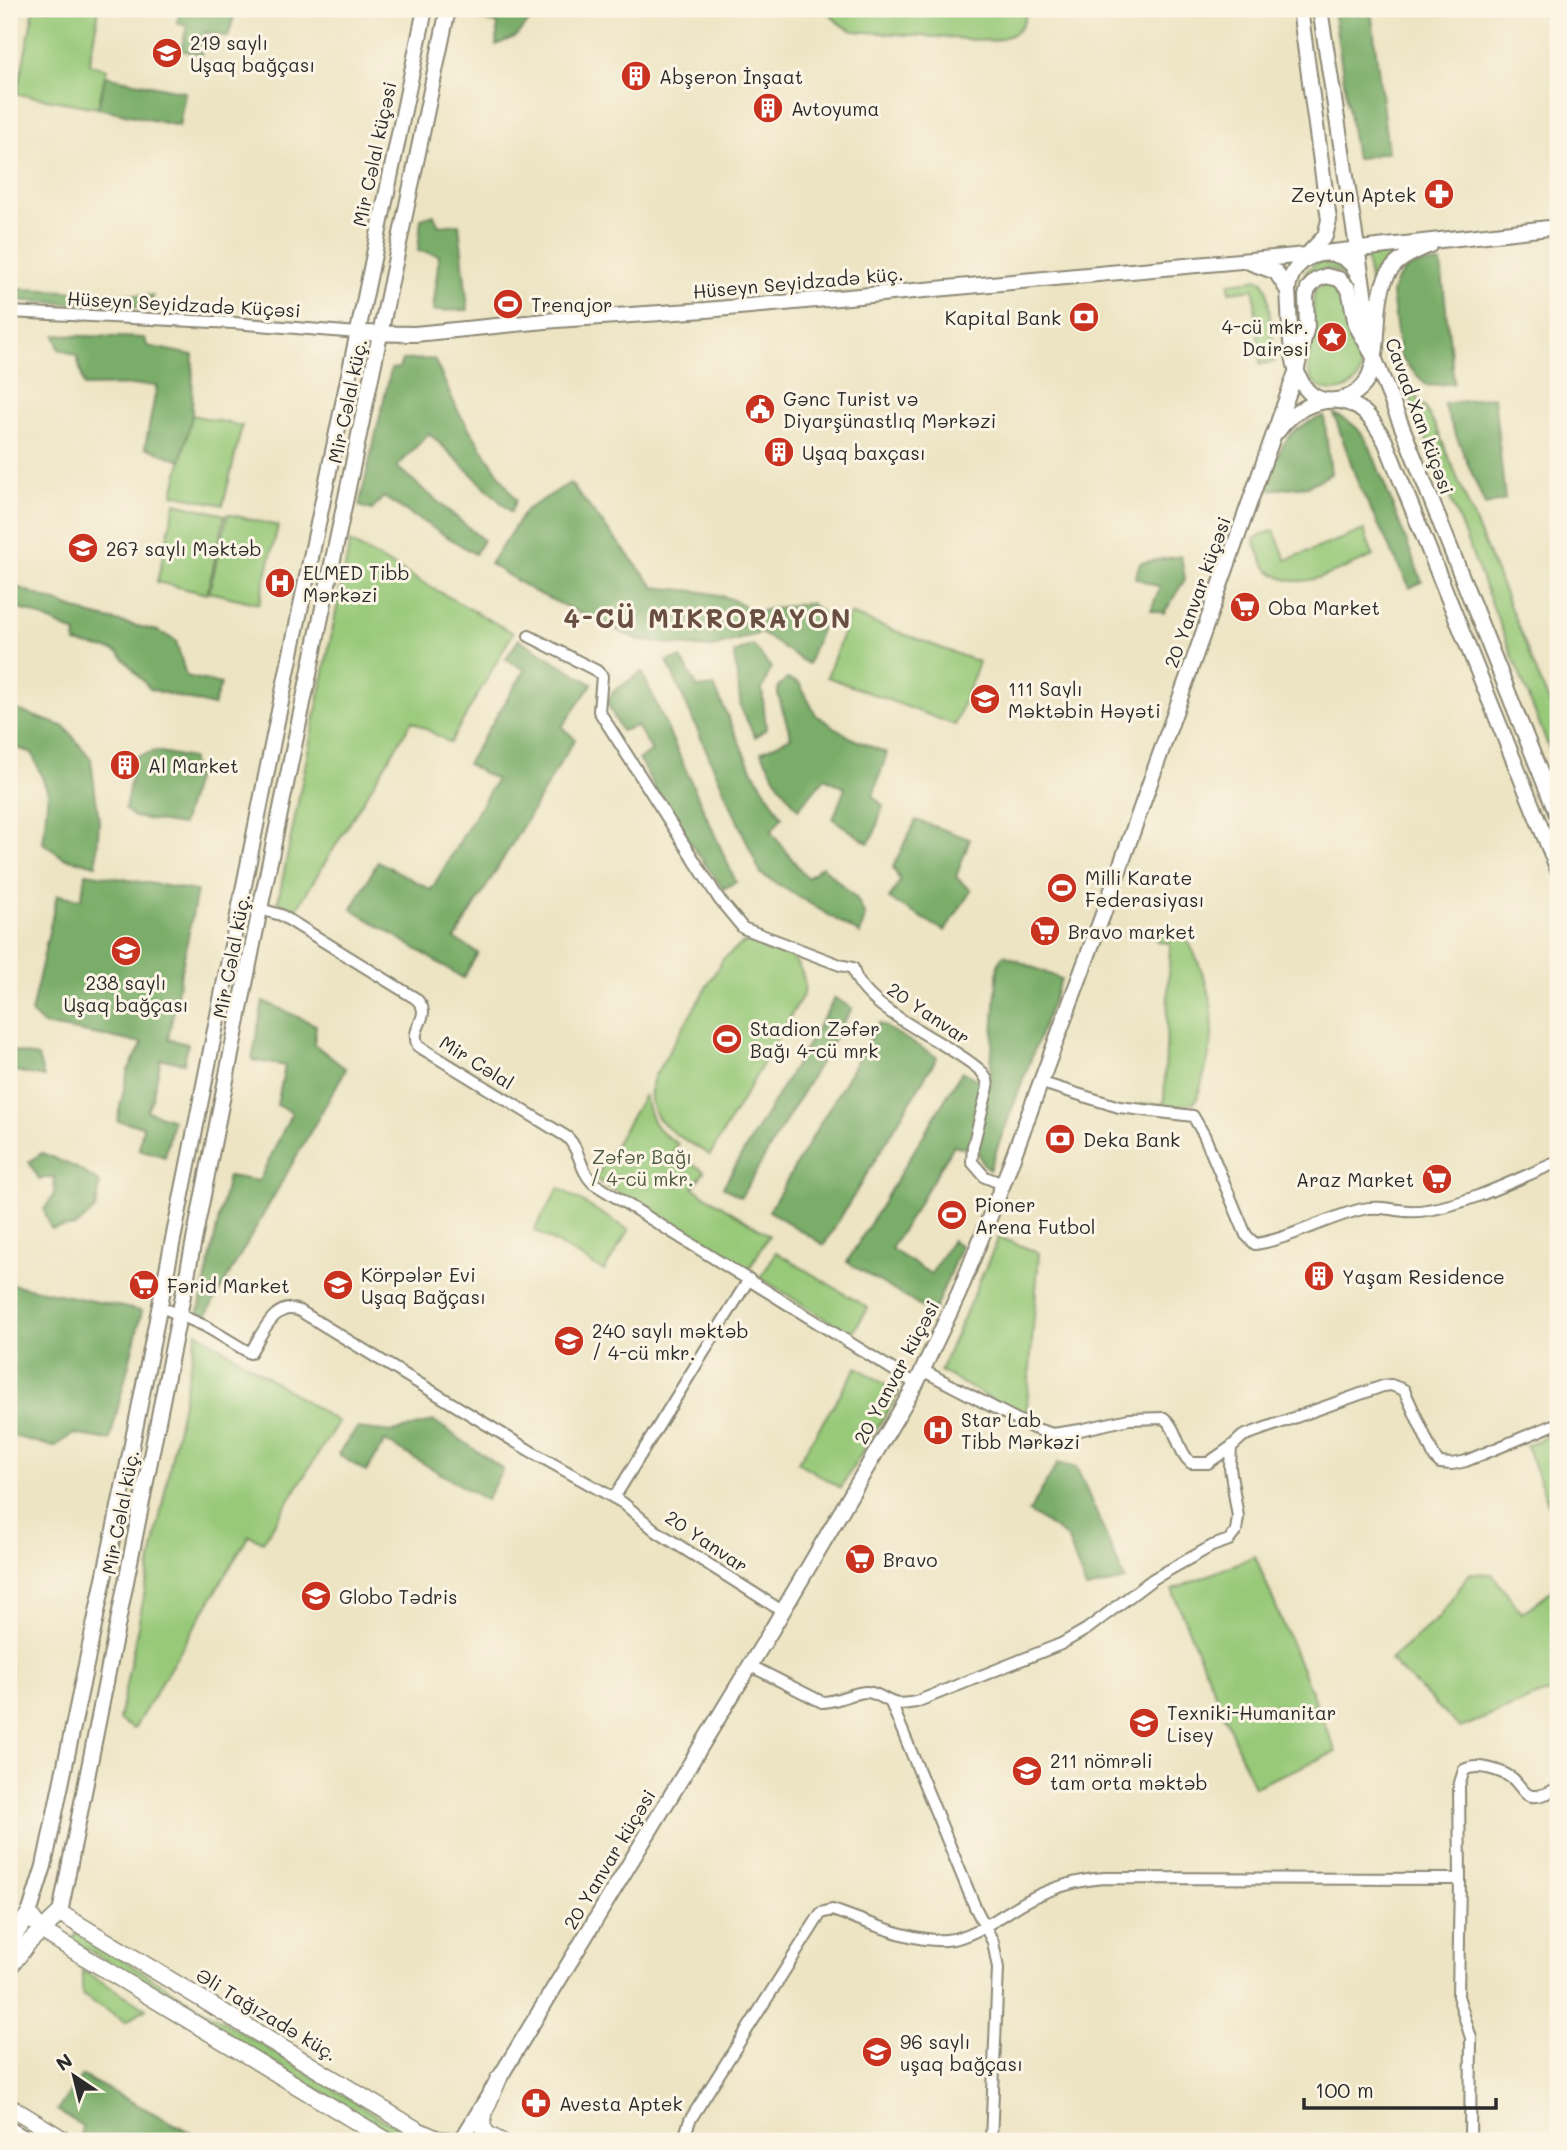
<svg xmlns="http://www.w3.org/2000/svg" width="1567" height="2150" font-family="Mali,sans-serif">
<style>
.green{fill:#98c979;stroke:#627a52;stroke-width:2}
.forest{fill:#7aad69;stroke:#526c4a;stroke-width:2}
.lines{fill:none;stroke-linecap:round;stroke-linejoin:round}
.minor-casing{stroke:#8c8876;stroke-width:14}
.tertiary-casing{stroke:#8c8876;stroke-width:18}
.secondary-casing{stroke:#8c8876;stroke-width:19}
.trunk-casing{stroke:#8c8876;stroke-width:23}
.minor{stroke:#fff;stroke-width:10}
.tertiary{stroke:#fff;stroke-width:14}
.secondary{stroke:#fff;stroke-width:16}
.trunk{stroke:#fff;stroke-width:19}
.labels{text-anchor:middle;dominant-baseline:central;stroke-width:6;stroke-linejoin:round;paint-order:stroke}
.poi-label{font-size:19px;fill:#2b2b2b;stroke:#fcf5e5;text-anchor:start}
.street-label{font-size:19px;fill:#2b2b2b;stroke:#fcf5e5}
.park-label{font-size:19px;fill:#4c5a42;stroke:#fcf5e5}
.district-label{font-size:26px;font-weight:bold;letter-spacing:2px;fill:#694f42;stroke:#fcf5e5}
</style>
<rect width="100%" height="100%" fill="#fcf5e5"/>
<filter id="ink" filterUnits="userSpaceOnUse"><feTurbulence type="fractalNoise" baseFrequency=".0143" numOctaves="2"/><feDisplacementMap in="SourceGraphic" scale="14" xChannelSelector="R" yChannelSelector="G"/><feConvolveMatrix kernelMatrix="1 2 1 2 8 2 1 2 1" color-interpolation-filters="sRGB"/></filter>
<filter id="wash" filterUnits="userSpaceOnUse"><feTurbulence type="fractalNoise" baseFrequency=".00686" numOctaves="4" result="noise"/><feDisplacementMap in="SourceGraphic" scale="28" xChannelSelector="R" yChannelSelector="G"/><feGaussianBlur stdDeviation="1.57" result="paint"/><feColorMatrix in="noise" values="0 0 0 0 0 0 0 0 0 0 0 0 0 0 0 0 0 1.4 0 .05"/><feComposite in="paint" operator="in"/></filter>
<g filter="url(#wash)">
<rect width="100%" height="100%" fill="#ece4c2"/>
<path class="green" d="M34,9H99L89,64L107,69L98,108L17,94Z
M828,9H1026C1026,32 1012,36 992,41L854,31C841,26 834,21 828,9Z
M1404,252C1381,266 1378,273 1373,299L1366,256Z
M1327,261C1340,263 1349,271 1351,284C1334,262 1312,264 1302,291C1300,274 1310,263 1327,261Z
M1258,279L1263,281L1267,289L1275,362L1260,364L1254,289L1229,292V283Z
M1327,283C1349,288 1344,303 1348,321C1351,336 1361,352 1361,368C1361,391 1325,399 1313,381C1310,376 1308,370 1308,365C1308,354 1312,344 1313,333C1314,318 1311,305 1315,290Z
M1404,382L1424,406L1438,431L1558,724V771Z
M192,415L242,426L223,505L173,494Z
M175,503L225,515L207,594L157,582Z
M228,514L278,526L259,604L209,592Z
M1274,530L1286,560L1364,530L1373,556C1343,568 1296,598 1267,568C1261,562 1257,547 1254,539Z
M350,542L513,633L450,743L412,721L296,910L278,902Z
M850,614L979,662L955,725L827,677Z
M1157,930H1178C1190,941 1194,952 1200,967C1222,1017 1212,1051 1196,1101L1181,1108L1141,1111L1142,1104H1164L1170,943L1157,942Z
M754,940C781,943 808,963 804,993L710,1155C679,1135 638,1121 654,1077L723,959L742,944Z
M644,1095C651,1121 654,1130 678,1144L673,1152L704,1171L693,1188L769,1235L748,1271L595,1179Z
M559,1188L629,1230L604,1271L534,1230Z
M999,1237L1039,1253L1026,1418L940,1371Z
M776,1252L868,1308L851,1335L761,1278Z
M197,1332L338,1422L263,1542L249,1535L134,1729L119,1720Z
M857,1367L899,1393L840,1488L798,1462Z
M1558,1432V1515L1554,1519L1526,1445Z
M1255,1556L1336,1752L1254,1787L1172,1590Z
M1470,1573L1492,1574L1522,1613L1555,1588L1558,1592V1688L1460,1728L1390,1660L1439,1617Z
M77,1932L381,2118L427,2141H407L377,2125L72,1940Z
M82,1970L146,2008L126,2022L82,1995Z"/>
<path class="forest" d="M181,9L203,11L204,9H236L228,37L206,32L201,55L181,50L187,26L177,23Z
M476,9H553L554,11L528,23L515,37L496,45L498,24L476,18Z
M1333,9H1371L1388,152L1356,159Z
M105,76L185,92L179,126L98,108Z
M434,215L439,226L459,224L468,310L433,311L439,255L418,251L421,219Z
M1441,263L1454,383L1427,386L1400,357L1392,293L1396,281L1404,271L1415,265Z
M9,288L153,296L150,308L9,300Z
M55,335L145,338L147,346L193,355L192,415L181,461L145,447L157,385L84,386L77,356L59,349Z
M434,359L459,413L516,500L511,512L429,433L397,467L483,540L475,554L383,497L372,510L359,506L391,369L399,368L402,360Z
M1494,397L1505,500L1485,505L1443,404Z
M1334,414C1354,423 1359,428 1370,447L1422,582L1410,588L1359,486Z
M1324,416L1331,474L1308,486L1265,490C1280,450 1280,431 1324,416Z
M570,483L654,587C686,591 727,589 752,612L810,603L826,616L808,664L761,633L709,648L641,641L535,592L490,564L526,510Z
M1181,556L1185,579L1164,613L1151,610L1160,587L1135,578L1140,563Z
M9,584L91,615L158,631L176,641L186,676L221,684L213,706L150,689L119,653L112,650L75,643L76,633L31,612L9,607Z
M519,639L592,684L562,727L575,739L455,939L478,953L463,978L352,909L378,861L431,890L496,780L467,764L525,670L506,659Z
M753,645L771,668L762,689L766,729L755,737L741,708L734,653Z
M681,658L698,688L714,686L749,764L782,817L771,832L807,878L822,866L857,899L865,916L860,934L761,874L667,661Z
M642,672L736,882L723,889L668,812L639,759L652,751L637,726L621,731L607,702L614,691Z
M787,679L799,683L816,715L853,739L887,753L873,796L883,806L874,835L868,843L833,819L845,788L825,778L798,809L779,784L761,752L791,737L778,694V686Z
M9,707L65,727L91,759L99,822L96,865L64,858L43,843L48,792L32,753L9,745Z
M156,751L191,758L196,776L182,825L134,817L125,809L135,757Z
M916,820L970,839L956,877L971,891L945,931L889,899L900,881L893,867Z
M86,873L197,891L168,1039L188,1044L184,1063L161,1059L152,1099L147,1111L173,1120L165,1157L139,1149L143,1126L117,1121L128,1070L143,1043L44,1025L31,1013L57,895L81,899Z
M1004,955L1061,979L989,1170L982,1162L978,1152L954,1145L891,1249L931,1274L952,1240L961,1246L933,1314L847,1262L962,1071L985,1084L990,1079L998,963Z
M835,998L852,1008L741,1197L723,1187Z
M263,1001L316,1025L314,1044L346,1069L204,1319L198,1315L228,1176L259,1181L292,1112L277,1105L285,1066L252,1060Z
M879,1023L937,1057L824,1245L769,1211Z
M9,1050L38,1057L44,1077L9,1070Z
M42,1153L77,1168L100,1183L96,1208L77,1226L51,1229L44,1210L54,1194L55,1177L39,1179L29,1162Z
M9,1284L142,1311L110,1440L73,1434L54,1447L9,1435Z
M434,1421L503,1469L486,1500L385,1441L366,1472L338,1454L357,1428L393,1432Z
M1058,1463L1077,1468L1125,1580L1086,1589L1067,1537L1029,1512Z
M82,2076L207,2141H86L81,2138L82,2126L57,2110Z"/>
</g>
<g filter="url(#ink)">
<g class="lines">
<g class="minor-casing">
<path id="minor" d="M9,312L234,323L358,333
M529,636L597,671L602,676L599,711L719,899L743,928L840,965L853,968C861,1010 951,1042 982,1072L987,1080L988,1087L973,1146L972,1162L985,1177L1003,1184
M260,909L281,915L415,998C436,1016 408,1026 418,1046L567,1137C581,1150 579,1170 593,1183L916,1384
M1039,1082L1119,1107L1193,1116L1204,1135L1246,1235L1255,1244C1291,1239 1327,1217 1363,1209C1385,1204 1403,1215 1427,1210C1472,1203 1516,1179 1558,1162
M159,1306L205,1326L250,1353C262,1335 274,1300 300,1311L532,1452L623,1503L656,1531L782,1611
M924,1371L1033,1428L1053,1434L1080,1430L1129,1419L1164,1418C1178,1429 1177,1451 1191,1463H1208L1231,1447
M614,1498L749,1279
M749,1665L822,1702C838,1702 852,1692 867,1692C878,1693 884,1700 894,1703C901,1705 909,1703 916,1702L1061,1644L1087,1629L1153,1579L1212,1546L1229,1540L1236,1531L1238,1517L1230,1468L1231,1447L1243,1436L1383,1386L1391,1385L1404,1390L1435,1458L1440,1463L1452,1464L1466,1461L1558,1423
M891,1703L975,1907L993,1942L998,1968L991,2141
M1460,1879L1459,1786L1464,1770C1478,1763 1500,1770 1512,1778C1519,1783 1523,1795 1532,1796C1541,1797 1550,1792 1558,1788
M683,2141L690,2120L821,1913L832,1910C866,1921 910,1942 946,1940C973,1938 1000,1916 1023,1903C1048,1889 1076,1880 1105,1878L1460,1879L1458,1996L1471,2038L1470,2141"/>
</g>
<g class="tertiary-casing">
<path id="tertiary" d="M1300,9L1329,220L1325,236L1306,256
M1320,9L1374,357L1558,817
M1251,263L1276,272L1288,291
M1359,277C1343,238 1290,251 1288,291C1291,324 1285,407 1336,400C1350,399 1364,389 1369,376C1382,346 1373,310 1385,280C1392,261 1413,252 1430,245
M358,333L415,334L556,320L706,310L1306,255L1558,227
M1278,431C1297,404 1337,388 1365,413C1374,421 1379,431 1385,441L1558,870
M60,1913L260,909L448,9
M29,1914L44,1866L130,1454L277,721L425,9
M461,2141L771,1631L916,1384L959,1293L1003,1184L1109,898L1296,372L1307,326L1306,296L1308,289L1316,280L1326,276L1339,279L1349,289L1356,325L1374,357"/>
</g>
<g class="secondary-casing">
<path id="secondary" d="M60,1913L419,2131L437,2139L456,2141
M29,1914L41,1930L65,1945L388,2141
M9,1942L29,1914
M9,1968L28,1943L60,1913
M499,2078L485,2110L482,2126L487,2134L500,2141
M9,2106L66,2141"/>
</g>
<g class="trunk-casing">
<path id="trunk" d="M9,2132L21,2139"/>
</g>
<use href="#minor" class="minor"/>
<use href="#tertiary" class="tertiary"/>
<use href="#secondary" class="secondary"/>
<use href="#trunk" class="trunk"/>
</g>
</g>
<defs>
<g id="school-disc" transform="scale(1.575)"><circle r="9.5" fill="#c8321e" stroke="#fcf5e5"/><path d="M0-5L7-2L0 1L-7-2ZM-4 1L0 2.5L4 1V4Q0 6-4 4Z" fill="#fff"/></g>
<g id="building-disc" transform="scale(1.575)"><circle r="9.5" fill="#c8321e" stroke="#fcf5e5"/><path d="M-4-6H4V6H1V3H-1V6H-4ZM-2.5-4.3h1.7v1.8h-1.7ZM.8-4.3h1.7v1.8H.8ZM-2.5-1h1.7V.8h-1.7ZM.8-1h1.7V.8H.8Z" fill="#fff"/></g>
<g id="pharmacy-disc" transform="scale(1.575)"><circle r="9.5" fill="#c8321e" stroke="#fcf5e5"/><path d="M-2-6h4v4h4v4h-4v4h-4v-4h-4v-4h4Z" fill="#fff"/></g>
<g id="stadium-disc" transform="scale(1.575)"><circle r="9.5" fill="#c8321e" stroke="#fcf5e5"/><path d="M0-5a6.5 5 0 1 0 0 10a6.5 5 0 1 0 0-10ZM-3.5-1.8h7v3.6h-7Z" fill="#fff"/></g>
<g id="bank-disc" transform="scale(1.575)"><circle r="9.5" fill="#c8321e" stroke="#fcf5e5"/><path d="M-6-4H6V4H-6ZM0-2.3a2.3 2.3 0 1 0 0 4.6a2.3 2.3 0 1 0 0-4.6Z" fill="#fff"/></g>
<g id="sight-disc" transform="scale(1.575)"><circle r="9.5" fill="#c8321e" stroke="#fcf5e5"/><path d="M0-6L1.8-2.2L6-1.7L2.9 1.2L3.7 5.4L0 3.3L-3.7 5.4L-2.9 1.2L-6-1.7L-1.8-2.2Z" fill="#fff"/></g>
<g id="civic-disc" transform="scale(1.575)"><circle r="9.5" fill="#c8321e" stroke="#fcf5e5"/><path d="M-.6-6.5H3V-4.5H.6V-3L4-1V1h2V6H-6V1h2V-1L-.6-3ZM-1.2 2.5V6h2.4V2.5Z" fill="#fff"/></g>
<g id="hospital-disc" transform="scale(1.575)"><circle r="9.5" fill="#c8321e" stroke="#fcf5e5"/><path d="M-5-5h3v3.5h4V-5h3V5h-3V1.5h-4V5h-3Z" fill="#fff"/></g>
<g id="supermarket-disc" transform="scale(1.575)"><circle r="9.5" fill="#c8321e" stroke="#fcf5e5"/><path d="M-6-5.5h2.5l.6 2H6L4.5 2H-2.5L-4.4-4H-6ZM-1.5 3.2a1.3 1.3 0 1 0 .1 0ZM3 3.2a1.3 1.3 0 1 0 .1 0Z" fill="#fff"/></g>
<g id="university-disc" transform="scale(1.575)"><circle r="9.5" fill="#c8321e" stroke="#fcf5e5"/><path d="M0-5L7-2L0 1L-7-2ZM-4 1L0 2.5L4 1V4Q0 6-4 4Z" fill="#fff"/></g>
</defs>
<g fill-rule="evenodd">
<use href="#school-disc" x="167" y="53"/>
<use href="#building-disc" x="636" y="76"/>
<use href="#building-disc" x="768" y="108"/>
<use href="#pharmacy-disc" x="1439" y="194"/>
<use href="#stadium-disc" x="508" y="304"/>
<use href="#bank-disc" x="1084" y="317"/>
<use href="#sight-disc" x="1332" y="337"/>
<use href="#civic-disc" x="760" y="409"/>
<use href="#building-disc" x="779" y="452"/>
<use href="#school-disc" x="83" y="548"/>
<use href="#hospital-disc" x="280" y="583"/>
<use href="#supermarket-disc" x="1245" y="607"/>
<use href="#school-disc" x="985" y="699"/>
<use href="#building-disc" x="125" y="765"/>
<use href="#stadium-disc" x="1062" y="888"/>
<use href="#supermarket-disc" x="1045" y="931"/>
<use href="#school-disc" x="126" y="951"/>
<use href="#stadium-disc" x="727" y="1039"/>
<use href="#bank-disc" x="1060" y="1139"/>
<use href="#supermarket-disc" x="1437" y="1179"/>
<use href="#stadium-disc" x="952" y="1215"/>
<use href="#building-disc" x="1319" y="1276"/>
<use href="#supermarket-disc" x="144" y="1285"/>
<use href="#school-disc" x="338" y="1285"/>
<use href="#school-disc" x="569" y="1341"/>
<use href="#hospital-disc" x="938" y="1430"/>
<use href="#supermarket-disc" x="860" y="1559"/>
<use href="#university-disc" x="316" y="1596"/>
<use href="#school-disc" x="1144" y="1723"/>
<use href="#school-disc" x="1027" y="1771"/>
<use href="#school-disc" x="877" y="2052"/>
<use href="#pharmacy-disc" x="536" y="2103"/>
</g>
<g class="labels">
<g class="poi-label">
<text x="190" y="42">219 saylı<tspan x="190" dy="22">Uşaq bağçası</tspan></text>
<text x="659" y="76">Abşeron İnşaat</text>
<text x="791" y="108">Avtoyuma</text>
<text x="1416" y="194" text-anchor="end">Zeytun Aptek</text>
<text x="531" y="304">Trenajor</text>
<text x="1061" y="317" text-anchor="end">Kapital Bank</text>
<text x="1309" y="326" text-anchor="end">4-cü mkr.<tspan x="1309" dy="22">Dairəsi</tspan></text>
<text x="783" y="398">Gənc Turist və<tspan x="783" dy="22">Diyarşünastlıq Mərkəzi</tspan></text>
<text x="802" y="452">Uşaq baxçası</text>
<text x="106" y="548">267 saylı Məktəb</text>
<text x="303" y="572">ELMED Tibb<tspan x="303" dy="22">Mərkəzi</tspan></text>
<text x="1268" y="607">Oba Market</text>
<text x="1008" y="688">111 Saylı<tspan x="1008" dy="22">Məktəbin Həyəti</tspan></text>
<text x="148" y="765">Al Market</text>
<text x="1085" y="877">Milli Karate<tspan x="1085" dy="22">Federasiyası</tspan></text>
<text x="1068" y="931">Bravo market</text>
<text x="126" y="982" text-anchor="middle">238 saylı<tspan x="126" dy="22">Uşaq bağçası</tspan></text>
<text x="750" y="1028">Stadion Zəfər<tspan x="750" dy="22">Bağı 4-cü mrk</tspan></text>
<text x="1083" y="1139">Deka Bank</text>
<text x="1414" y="1179" text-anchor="end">Araz Market</text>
<text x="975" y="1204">Pioner<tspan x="975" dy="22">Arena Futbol</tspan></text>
<text x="361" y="1274">Körpələr Evi<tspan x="361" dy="22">Uşaq Bağçası</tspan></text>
<text x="1342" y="1276">Yaşam Residence</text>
<text x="167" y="1285">Fərid Market</text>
<text x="592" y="1330">240 saylı məktəb<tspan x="592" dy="22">/ 4-cü mkr.</tspan></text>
<text x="961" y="1419">Star Lab<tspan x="961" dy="22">Tibb Mәrkәzi</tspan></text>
<text x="883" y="1559">Bravo</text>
<text x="339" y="1596">Globo Tədris</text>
<text x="1167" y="1712">Texniki-Humanitar<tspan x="1167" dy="22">Lisey</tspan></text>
<text x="1050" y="1760">211 nömrəli<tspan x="1050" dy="22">tam orta məktəb</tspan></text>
<text x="900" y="2041">96 saylı<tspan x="900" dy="22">uşaq bağçası</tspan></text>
<text x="559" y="2103">Avesta Aptek</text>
</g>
<g class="street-label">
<text transform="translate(374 154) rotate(-78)">Mir Cəlal küçəsi</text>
<text transform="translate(798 282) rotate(-5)">Hüseyn Seyidzadə küç.</text>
<text transform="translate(184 304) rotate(3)">Hüseyn Seyidzadə Küçəsi</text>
<text transform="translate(347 401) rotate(-78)">Mir Cəlal küç.</text>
<text transform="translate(1420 416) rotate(70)">Cavad Xan küçəsi</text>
<text transform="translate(1197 592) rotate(-70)">20 Yanvar küçəsi</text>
<text transform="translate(231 956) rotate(-79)">Mir Cəlal küç.</text>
<text transform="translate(929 1013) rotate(34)">20 Yanvar</text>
<text transform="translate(477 1062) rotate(32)">Mir Cəlal</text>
<text transform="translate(896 1372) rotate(-62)">20 Yanvar küçəsi</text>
<text transform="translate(120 1512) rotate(-79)">Mir Cəlal küç.</text>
<text transform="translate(707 1541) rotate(34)">20 Yanvar</text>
<text transform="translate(609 1859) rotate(-59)">20 Yanvar küçəsi</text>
<text transform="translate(267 2014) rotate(31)">Əli Tağızadə küç.</text>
</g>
<g class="park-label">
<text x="642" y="1156">Zəfər Bağı<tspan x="642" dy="22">/ 4-cü mkr.</tspan></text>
</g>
<g class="district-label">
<text x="708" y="618">4-CÜ MIKRORAYON</text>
</g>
</g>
<rect width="1567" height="2150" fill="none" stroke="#fcf5e5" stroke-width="35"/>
<g transform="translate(74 2076) rotate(325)" stroke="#fcf5e5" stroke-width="5" paint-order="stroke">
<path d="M0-5L12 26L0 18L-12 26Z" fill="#2b2b2b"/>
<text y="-10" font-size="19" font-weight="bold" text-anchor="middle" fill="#2b2b2b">N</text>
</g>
<path d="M1304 2098v10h192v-10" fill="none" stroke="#2b2b2b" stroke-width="3.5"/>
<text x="1315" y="2098" font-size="21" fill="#2b2b2b" stroke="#fcf5e5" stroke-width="5" paint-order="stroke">100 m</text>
</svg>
